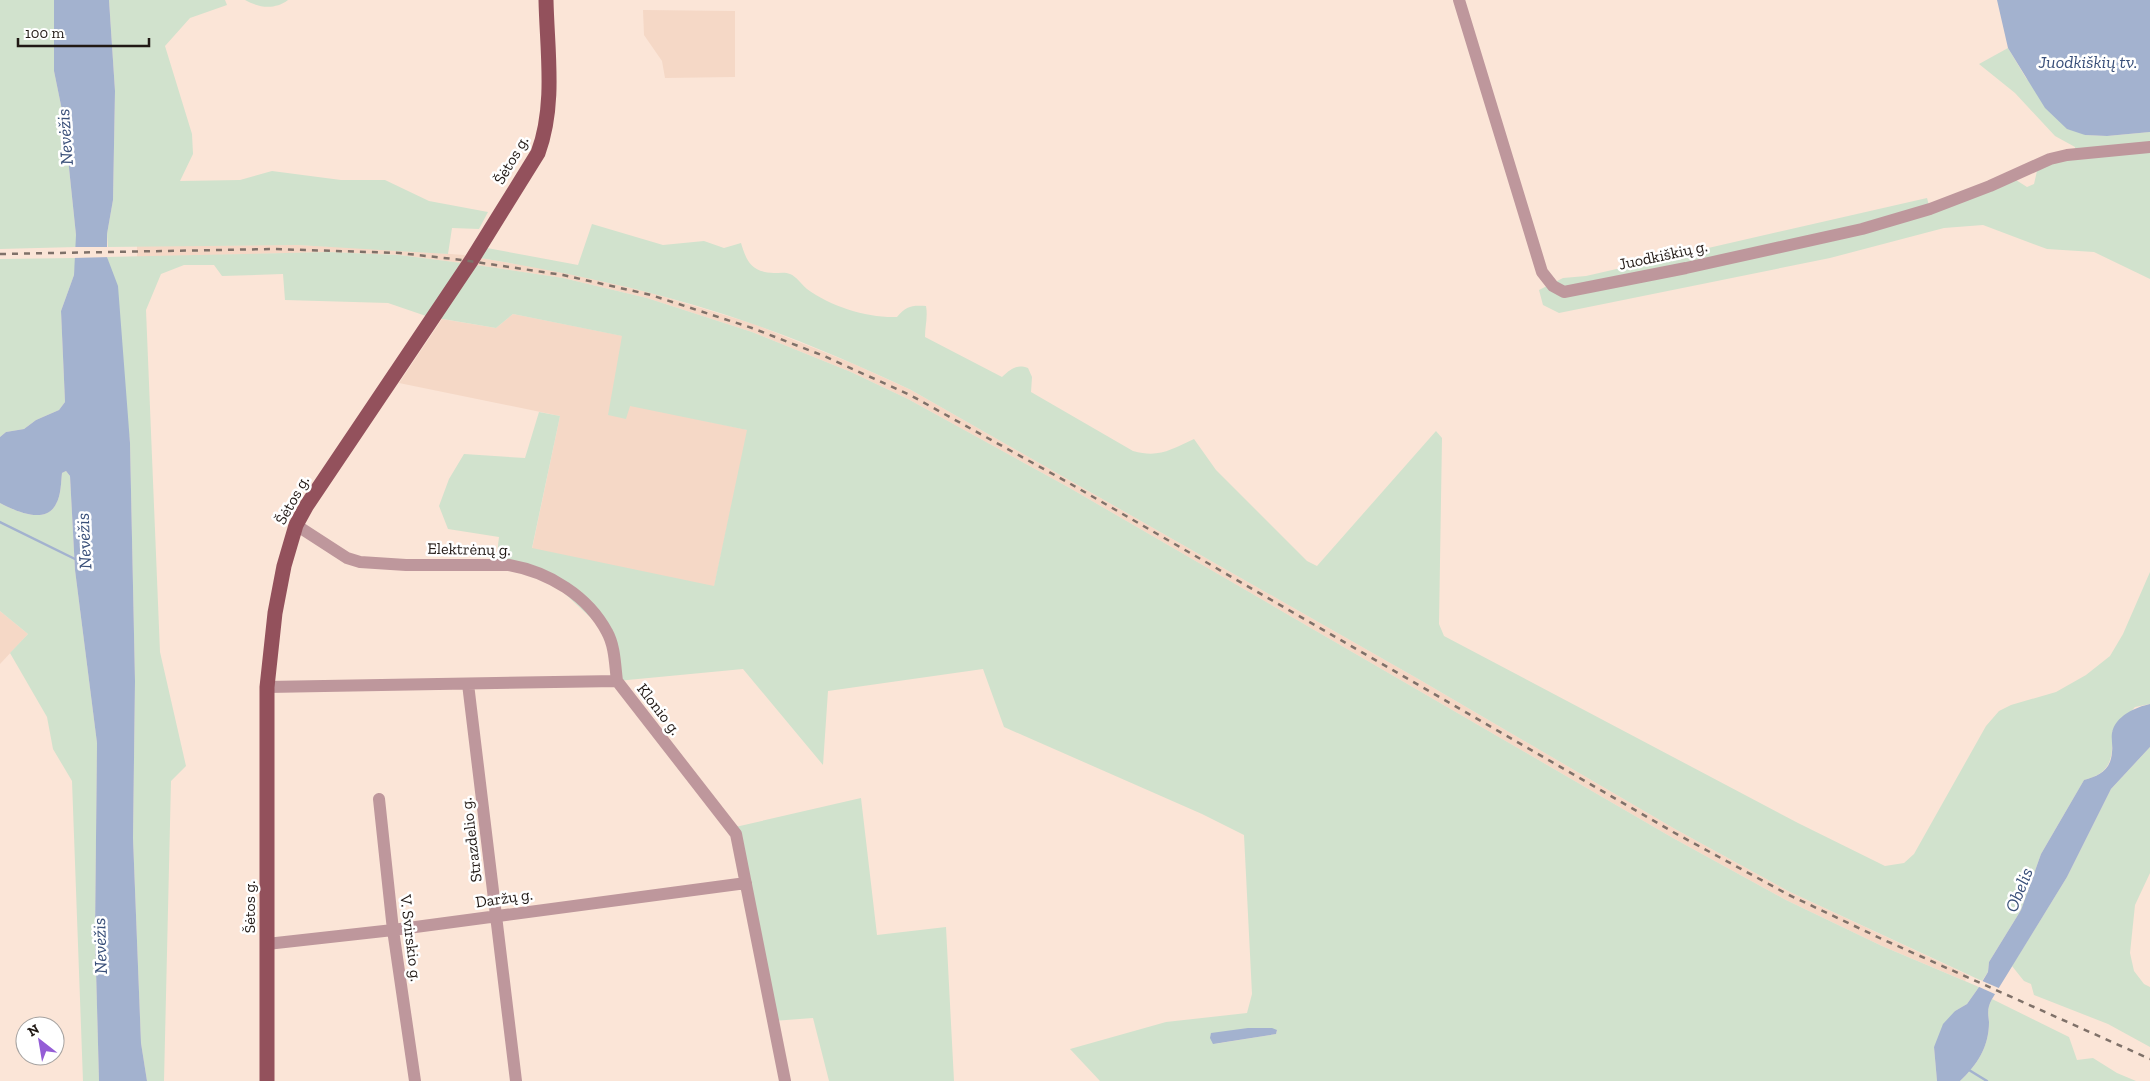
<svg xmlns="http://www.w3.org/2000/svg" width="2150" height="1081" font-family="'Zilla Slab',serif">
<style>
.built{fill:#f5d8c6}
.green{fill:#d1e2cd;fill-rule:evenodd}
.water{fill:#a3b2cf}
.pier{fill:#fbe5d7}
.lines{fill:none;stroke-linecap:round;stroke-linejoin:round}
.stream{stroke:#a3b2cf;stroke-width:2.5}
.minor{stroke:#be979c;stroke-width:12}
.major{stroke:#93515c;stroke-width:15}
.rail{stroke:#7f7169;stroke-width:2.5;stroke-dasharray:6 6;stroke-linecap:butt}
.labels{text-anchor:middle;dominant-baseline:central;stroke-width:5;stroke-linejoin:round;paint-order:stroke}
.street-label{font-size:16px;fill:#211915;stroke:#fff}
.water-label{font-size:18px;font-style:italic;fill:#394f79;stroke:#fff}
</style>
<rect width="100%" height="100%" fill="#fbe5d7"/>
<path class="built" d="M643,10L735,11V77L665,78L662,61L644,35Z
M297,245L362,248L465,255L462,263L399,255L328,252L137,257V246Z
M480,258L564,272L652,293L754,324L854,364L911,390L1420,680L1675,829L1790,892L1968,975L1965,981L1882,946L1786,900L1673,838L1068,487L908,399L851,372L752,332L647,298L563,278L476,265Z
M513,314L623,336L618,367L630,405L748,430L714,587L532,549L560,416L399,383L442,319L496,328Z
M0,611L28,634L0,664Z"/>
<path class="green" d="M0,0H54V71L64,120L76,235V247L0,249Z
M109,0H225L227,5L190,18L165,46L192,134L193,154L180,181L240,180L272,171L341,180H385L429,201L488,212L479,229L452,228L448,254L297,245L108,247L107,234L113,200L115,91Z
M245,0H288C275,10 259,8 245,0Z
M2008,48L2026,78L2085,135L2107,136L2150,132V279L2094,252L2047,249L1983,225L1944,228L1830,258L1559,313L1543,305L1539,290L1563,278L1586,276L1927,198L1930,209L2016,180L2027,187L2034,184L2037,171L2053,163L2076,157L2075,147L2055,136L2015,93L1979,64Z
M592,224L663,245L704,241L724,248L741,243C747,263 752,272 774,273C779,273 786,272 790,274C796,276 802,285 807,289C832,307 867,318 897,317C906,306 912,305 926,306C928,317 925,326 925,337L1002,377C1011,369 1016,364 1028,368L1032,377L1031,392L1133,451C1159,458 1170,450 1194,439L1216,470L1307,561L1317,566L1436,431L1442,438L1439,624L1444,636L1798,823L1885,866L1904,863L1914,854L1986,726L1999,711L2011,705L2056,692L2086,675L2110,656L2123,634L2150,572V704L2135,707L2112,732C2113,758 2112,773 2084,780L2041,854L2021,910L1989,962L1988,972L1982,981L1790,892L1675,829L1420,680L911,390C860,366 807,343 753,324C665,293 573,273 480,258L487,248L578,265Z
M328,252L399,255L462,263L426,316L388,303L285,300L283,274L222,276L214,265H184L161,274L146,310L160,652L186,766L171,781L164,1081H147L141,1043L133,838L135,681L130,443L110,267L107,257Z
M76,258L74,275L61,311L65,402L59,410L36,420L24,429L6,432L0,437V259Z
M476,265L563,278L647,298L752,332L851,372L908,399L1068,487L1673,838L1786,900L1882,946L1979,987L1967,1004L1955,1011L1934,1047L1937,1081H1100L1070,1049L1166,1022L1247,1013L1252,994L1244,835L1202,814L1004,727L983,669L828,691L823,765L743,669L617,681L608,634L545,575L496,562L499,537L448,529L439,506L449,479L464,454L525,458L539,412L560,416L532,548L714,586L747,430L630,406L626,419L608,415L622,336L513,314L496,328L437,318ZM1277,1030L1276,1034L1214,1044Z
M66,471L70,476L75,570L97,743L95,932L99,1081H83L72,781L53,749L47,717L10,653L28,634L0,611V503C15,511 46,525 56,504C61,496 61,482 62,473Z
M2150,747V873L2135,905L2130,953L2134,971L2144,984L2150,987V1047L2108,1024L2034,995L2031,984L2024,981L2012,966L2067,877L2111,789Z
M861,798L877,935L946,927L954,1081H829L813,1018L773,1021L731,828Z
M1992,999L2069,1037L2077,1060L2093,1058L2117,1073L2136,1081H1960C1977,1065 1989,1047 1989,1022C1988,1013 1987,1008 1992,999Z"/>
<path class="water" d="M54,0H109L115,91L113,200L107,234V257L118,286L130,443L135,681L133,838L141,1043L147,1081H99L95,932L97,743L75,570L70,476L66,471L62,473C61,482 61,496 56,504C46,525 15,511 0,503V437L6,432L24,429L36,420L59,410L65,402L61,311L74,275L76,235L64,120L54,71Z
M1997,0H2150V132L2107,136L2085,135L2067,129L2045,108L2008,48Z
M2150,704V747L2111,789L2067,877L1992,999C1987,1008 1988,1013 1989,1022C1989,1047 1977,1065 1960,1081H1937L1934,1047L1943,1024L1955,1011L1967,1004L1979,987L1988,972L1989,962L2021,910L2041,854L2084,780C2099,776 2111,770 2112,752C2113,746 2111,739 2112,733C2115,716 2136,707 2150,704Z
M1248,1028H1272L1277,1030L1276,1034L1213,1044L1210,1038L1211,1033Z"/>
<path class="pier" d="M73,247H110V257L73,258Z
M1980,980L2001,989L1997,995L1977,986Z"/>
<g class="lines">
<path class="stream" d="M0,522L77,560
M1969,1070L1987,1081"/>
<path class="minor" d="M1459,0L1542,272L1553,286L1564,292L1686,268L1862,229L1930,209L1990,186L2050,159L2067,155L2150,147
M296,525L347,558L360,562L406,565H509C549,572 588,596 607,632C615,646 615,666 617,681
M468,684L516,1081
M267,687L617,681L736,834L785,1081
M379,799L393,930L415,1081
M267,944L393,930L746,883"/>
<path class="major" d="M267,1081V687L275,613L284,566L296,525L307,505L471,261L538,153C556,105 547,50 546,0"/>
<path class="rail" d="M0,254L274,249L400,253L462,260L563,275L651,295L752,328L824,356L910,395L1069,483L1673,832L1789,895L1882,939L2150,1059"/>
</g>
<g class="labels">
<g class="street-label">
<text transform="translate(511 160) rotate(-60)">Šėtos g.</text>
<text transform="translate(1663 255) rotate(-12)">Juodkiškių g.</text>
<text transform="translate(292 500) rotate(-61)">Šėtos g.</text>
<text transform="translate(469 549) rotate(1)">Elektrėnų g.</text>
<text transform="translate(659 709) rotate(52)">Klonio g.</text>
<text transform="translate(471 840) rotate(-97)">Strazdelio g.</text>
<text transform="translate(504 898) rotate(-8)">Daržų g.</text>
<text transform="translate(249 907) rotate(-90)">Šėtos g.</text>
<text transform="translate(411 938) rotate(83)">V. Svirskio g.</text>
</g>
<g class="water-label">
<text x="2088" y="62">Juodkiškių tv.</text>
<text transform="translate(65 137) rotate(-94)">Nevėžis</text>
<text transform="translate(84 541) rotate(-93)">Nevėžis</text>
<text transform="translate(2019 890) rotate(-68)">Obelis</text>
<text transform="translate(100 946) rotate(-92)">Nevėžis</text>
</g>
</g>
<g transform="translate(40 1041) rotate(329)"><circle r="24" fill="#ffffff" stroke="#a6a3a1"/>
<path d="M0-4L9 19L0 12L-9 19Z" fill="#945dd6"/>
<text y="-8" font-size="14" font-weight="bold" text-anchor="middle" fill="#211915">N</text>
</g>
<path d="M18 38v8h131v-8" fill="none" stroke="#211915" stroke-width="2.5"/>
<text x="25" y="38" font-size="15" fill="#211915" stroke="#ffffff" stroke-width="4" paint-order="stroke">100 m</text>
</svg>
